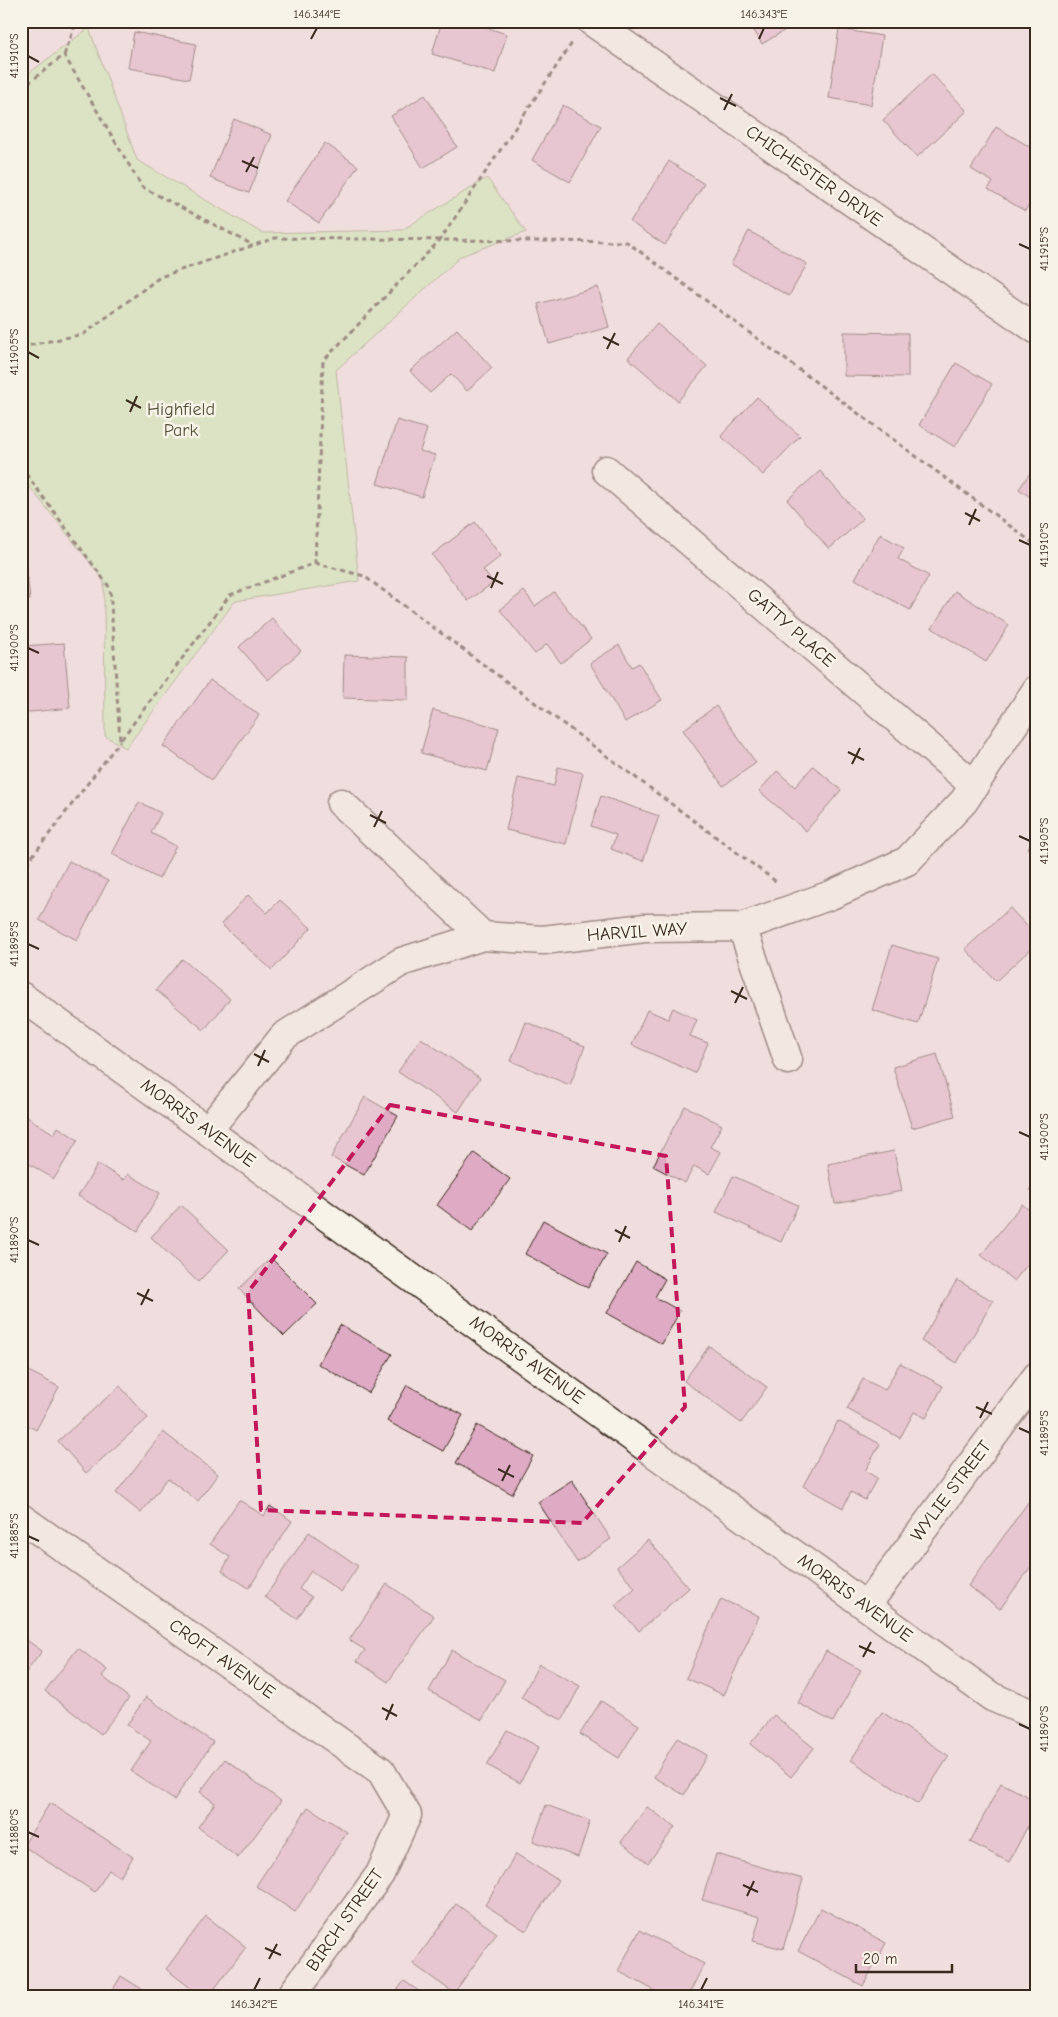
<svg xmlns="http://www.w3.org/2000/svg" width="1058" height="2017" font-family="'Comic Neue',sans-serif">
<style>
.green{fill:#c3eba6;stroke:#7f8a62}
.building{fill:#deaac4;stroke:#3b2a1e}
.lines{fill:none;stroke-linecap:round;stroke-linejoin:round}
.minor-casing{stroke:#3b2a1e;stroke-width:31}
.path{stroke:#3b2a1e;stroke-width:3;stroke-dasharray:5 4;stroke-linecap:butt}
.minor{stroke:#f7f3e8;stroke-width:28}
.marked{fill:none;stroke:#c2185b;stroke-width:4;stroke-dasharray:10 6;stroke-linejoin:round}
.ticks{fill:none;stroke:#3b2a1e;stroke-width:2}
.labels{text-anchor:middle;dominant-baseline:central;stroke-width:5;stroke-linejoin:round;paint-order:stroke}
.street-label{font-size:18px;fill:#3b2a1e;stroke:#f7f3e8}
.park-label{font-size:18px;fill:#565139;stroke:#f7f3e8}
.neatline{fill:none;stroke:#3b2a1e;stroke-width:2}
.ticks-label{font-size:12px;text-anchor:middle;fill:#3b2a1e}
</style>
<rect width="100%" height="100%" fill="#f0dddd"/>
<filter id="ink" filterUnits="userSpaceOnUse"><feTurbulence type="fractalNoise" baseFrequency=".02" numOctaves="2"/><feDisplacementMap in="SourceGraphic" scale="10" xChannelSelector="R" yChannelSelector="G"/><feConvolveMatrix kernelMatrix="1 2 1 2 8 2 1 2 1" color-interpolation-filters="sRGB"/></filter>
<g filter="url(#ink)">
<path class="green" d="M89,28L137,160L262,233L402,230L487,178L526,232L461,256L336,370L359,581L235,601L126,748L105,736L104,580L21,476V79Z"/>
<path class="building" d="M442,21H466L507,34L495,73L432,54Z
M748,21H800L762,44Z
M839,29L882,36L871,105L829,98Z
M134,32L196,44L189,79L128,68Z
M932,74L967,111L917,157L883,120Z
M425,95L457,147L423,168L391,116Z
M563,105L601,126L570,182L532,160Z
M234,119L272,135L249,193L210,178Z
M996,127L1037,151L1030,164L1037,168V192L1025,211L988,189L993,182L971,169Z
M325,143L358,166L319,223L285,201Z
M669,161L704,184L665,245L630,222Z
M749,231L807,264L789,296L731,264Z
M598,287L609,327L549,344L538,304Z
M657,324L707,366L678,401L628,358Z
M457,329L492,368L467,391L451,374L430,393L410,371Z
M844,332L908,333V377L844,376Z
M956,363L992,384L955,447L919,425Z
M757,397L800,436L763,475L721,436Z
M397,420L427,429L420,451L435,455L422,497L377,484Z
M1037,463V502L1019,489Z
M820,471L863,519L829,549L787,500Z
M475,522L501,556L483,570L493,583L468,601L432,555Z
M880,534L904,548L898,559L929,576L910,610L855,579Z
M21,535H23L30,600L21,601Z
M524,591L535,606L554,592L591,639L561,663L547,644L535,654L500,610Z
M955,591L1009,625L986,662L932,628Z
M272,618L301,651L268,680L239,647Z
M64,643L70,708L21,713V673H27L24,646Z
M619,645L632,667L639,663L662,700L625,722L590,663Z
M344,655L408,657V700L343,698Z
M210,680L259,715L212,780L163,746Z
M716,706L756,763L723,786L683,730Z
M433,710L499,728L487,771L421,753Z
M813,766L841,790L806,831L759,791L777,771L795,787Z
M558,767L583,773L566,844L506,830L518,778L554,786Z
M601,796L659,816L643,861L611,849L616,835L591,826Z
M139,802L161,813L151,833L176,846L159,879L112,854Z
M1037,838V858L1027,848Z
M69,861L108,881L77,940L39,920Z
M248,895L267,913L280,900L311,928L272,970L221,924Z
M1010,908L1037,937V943L996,981L965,949Z
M892,945L938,959L918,1024L872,1010Z
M182,959L230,999L204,1030L156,990Z
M673,1008L697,1020L690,1036L708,1043L695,1073L632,1045L647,1010L668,1019Z
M526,1022L585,1046L570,1085L511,1061Z
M421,1038L480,1078L458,1112L398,1072Z
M937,1054L955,1116L912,1128L893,1067Z
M365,1097L398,1116L364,1175L331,1157Z
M685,1106L722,1125L710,1147L721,1152L709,1174L694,1166L685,1183L653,1166Z
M21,1113L54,1134L58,1127L78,1140L54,1179L21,1159Z
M894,1151L902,1191L835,1204L828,1164Z
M474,1153L510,1179L472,1231L437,1205Z
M98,1164L124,1180L128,1174L160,1193L138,1231L78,1196Z
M733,1176L798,1205L781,1242L716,1212Z
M1037,1178V1193L1030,1190Z
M1022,1204L1037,1217V1253L1014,1281L981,1255Z
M181,1205L229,1250L198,1282L151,1237Z
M543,1220L607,1254L588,1288L525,1254Z
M271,1258L317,1304L284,1336L239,1289Z
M636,1262L665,1279L655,1297L680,1311L662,1344L607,1313Z
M957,1280L993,1301L957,1363L921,1341Z
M340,1325L392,1354L369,1393L318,1364Z
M709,1346L767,1387L741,1423L684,1381Z
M900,1363L943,1386L926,1418L914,1412L900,1438L847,1409L863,1379L885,1390Z
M21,1367L59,1387L36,1430L21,1422Z
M407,1385L463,1415L443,1451L387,1421Z
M120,1386L148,1418L86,1473L58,1441Z
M838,1421L880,1444L865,1471L877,1478L865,1500L851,1492L843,1508L803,1486Z
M477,1425L533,1456L512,1494L456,1463Z
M163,1432L218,1474L198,1501L168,1478L141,1513L116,1493Z
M572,1480L611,1539L577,1562L538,1502Z
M239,1500L264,1516L270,1506L292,1521L249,1588L222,1571L230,1557L210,1544Z
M1029,1501L1037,1506V1558L1000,1609L968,1586Z
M309,1532L358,1566L341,1592L311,1571L299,1589L312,1597L297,1619L265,1597Z
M648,1540L689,1588L639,1631L615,1605L635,1588L617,1567Z
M387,1584L434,1616L388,1682L357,1661L365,1650L349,1640Z
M721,1599L759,1616L724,1695L686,1678Z
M21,1636L42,1651L21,1679Z
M78,1648L107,1670L102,1676L129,1698L101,1734L45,1691Z
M452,1650L505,1680L482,1720L429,1691Z
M826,1651L861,1670L833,1722L798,1703Z
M539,1664L580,1686L562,1720L521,1698Z
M146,1697L213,1742L174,1800L131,1771L151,1741L127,1725Z
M601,1701L639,1725L619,1758L580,1734Z
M882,1712L949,1756L918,1804L851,1760Z
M774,1715L814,1748L791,1777L750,1744Z
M507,1730L539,1747L520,1783L487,1765Z
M677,1738L707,1755L684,1795L654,1777Z
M225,1759L281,1801L238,1858L198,1827L215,1803L200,1792Z
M1001,1783L1037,1801V1808L1009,1862L970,1842Z
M50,1803L133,1857L120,1877L109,1870L95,1892L23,1846Z
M546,1805L590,1821L578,1857L533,1841Z
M308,1807L347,1832L295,1912L256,1886Z
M647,1807L675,1827L648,1863L621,1842Z
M516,1854L558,1880L526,1931L485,1905Z
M716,1854L803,1879L783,1949L753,1941L760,1917L702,1900Z
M456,1904L497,1933L454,1993L413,1964Z
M821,1908L886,1943L863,1986L798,1951Z
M206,1916L246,1947L209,1996H201L166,1969Z
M640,1930L704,1964L688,1996H665L618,1971Z
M121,1976L153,1996H109Z
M404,1981L426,1996H393Z"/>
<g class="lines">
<g class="minor-casing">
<path id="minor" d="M591,21L1037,330
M606,470L975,786
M341,803L483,936
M742,927L788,1060
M21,996L992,1697L1037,1716
M208,1130L284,1036L401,962L483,936L543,940L645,928L742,927L831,895L907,861L964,801L1037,689
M21,1518L381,1771L407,1815L380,1874L291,1996
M866,1606L1037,1376"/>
</g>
<path class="path" d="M64,55L77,21
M21,89L64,55L142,187L253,245
M21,347L84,334L160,277L275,238L627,242L1037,546
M21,467L110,588L120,741L230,595L315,563L323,361L440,240L572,43
M315,563L364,576L778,883
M21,871L120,741"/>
<use href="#minor" class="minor"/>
</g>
</g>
<path d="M0 0H1058V2017H0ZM390,1105L666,1156L685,1407L582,1523L261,1510L248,1292Z" fill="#f0dddd" fill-opacity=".55" fill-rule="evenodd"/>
<path class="marked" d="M390,1105L666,1156L685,1407L582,1523L261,1510L248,1292Z"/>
<path class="ticks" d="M311,39L317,28M759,39L764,28M28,56L39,62M720,98L736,106M724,110L732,94M242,161L258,168M246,172L254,157M1019,244L1030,249M603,337L619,345M607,349L615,333M28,352L39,358M126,400L141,408M130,412L137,396M965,513L980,521M969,525L976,509M1019,540L1030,545M487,576L503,584M491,588L498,572M28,648L39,653M848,752L864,760M852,764L860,748M370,815L386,823M374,827L382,811M1019,836L1030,841M28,944L39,949M731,991L747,999M735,1003L743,987M254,1054L269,1062M258,1066L265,1050M1019,1132L1030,1137M615,1230L630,1238M28,1240L39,1245M619,1242L626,1226M137,1293L153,1301M141,1305L149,1289M976,1407L992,1414M980,1418L988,1402M1019,1428L1030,1433M498,1469L514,1477M502,1481L510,1465M28,1536L39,1541M859,1646L875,1653M863,1657L871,1642M382,1708L397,1716M386,1720L393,1704M1019,1724L1030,1729M28,1832L39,1837M743,1885L758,1892M747,1896L754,1881M265,1948L281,1955M269,1959L277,1944M254,1990L260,1978M701,1990L707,1978"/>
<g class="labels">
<g class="street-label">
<text transform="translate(814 176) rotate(35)">CHICHESTER DRIVE</text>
<text transform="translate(791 628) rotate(41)">GATTY PLACE</text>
<text transform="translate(637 932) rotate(-4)">HARVIL WAY</text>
<text transform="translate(198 1123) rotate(36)">MORRIS AVENUE</text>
<text transform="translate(527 1360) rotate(36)">MORRIS AVENUE</text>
<text transform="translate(951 1491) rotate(-53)">WYLIE STREET</text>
<text transform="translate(855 1598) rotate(36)">MORRIS AVENUE</text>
<text transform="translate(222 1659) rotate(35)">CROFT AVENUE</text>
<text transform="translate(345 1920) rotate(-55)">BIRCH STREET</text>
</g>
<g class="park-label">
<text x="181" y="409">Highfield<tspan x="181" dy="21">Park</tspan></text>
</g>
</g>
<rect width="1058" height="2017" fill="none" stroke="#f7f3e8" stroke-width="55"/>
<path d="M856 1964v8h96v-8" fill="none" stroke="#3b2a1e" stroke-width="2.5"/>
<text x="863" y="1964" font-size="15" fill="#3b2a1e" stroke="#f7f3e8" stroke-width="4" paint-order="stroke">20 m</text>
<rect x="28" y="28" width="1002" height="1962" class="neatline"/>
<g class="ticks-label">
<text x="317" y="18">146.344°E</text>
<text x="764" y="18">146.343°E</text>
<text transform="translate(14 56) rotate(-90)" y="4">41.1910°S</text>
<text transform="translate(1044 249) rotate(-90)" y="4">41.1915°S</text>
<text transform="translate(14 352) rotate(-90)" y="4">41.1905°S</text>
<text transform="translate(1044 545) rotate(-90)" y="4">41.1910°S</text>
<text transform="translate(14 648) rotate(-90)" y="4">41.1900°S</text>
<text transform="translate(1044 841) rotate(-90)" y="4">41.1905°S</text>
<text transform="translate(14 944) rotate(-90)" y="4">41.1895°S</text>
<text transform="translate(1044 1137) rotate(-90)" y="4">41.1900°S</text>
<text transform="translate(14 1240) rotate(-90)" y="4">41.1890°S</text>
<text transform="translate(1044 1433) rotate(-90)" y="4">41.1895°S</text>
<text transform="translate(14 1536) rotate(-90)" y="4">41.1885°S</text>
<text transform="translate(1044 1729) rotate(-90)" y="4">41.1890°S</text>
<text transform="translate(14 1832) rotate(-90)" y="4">41.1880°S</text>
<text x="254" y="2008">146.342°E</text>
<text x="701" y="2008">146.341°E</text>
</g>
</svg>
